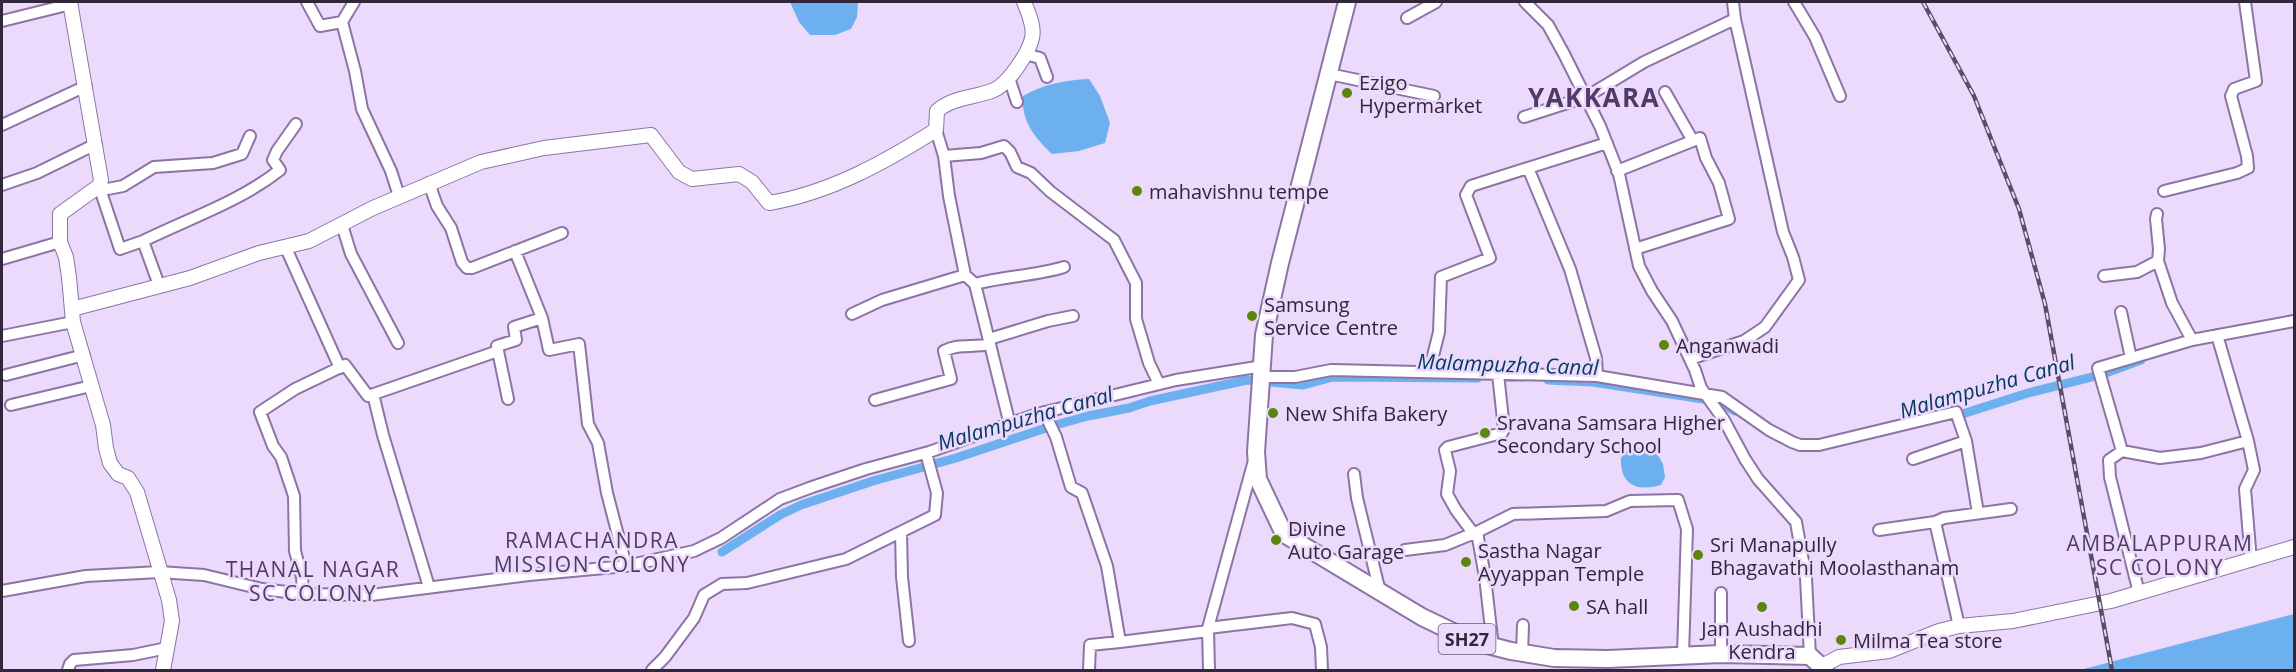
<svg xmlns="http://www.w3.org/2000/svg" width="2296" height="672" font-family="'Open Sans',sans-serif">
<style>
.water{fill:#6db0ef}
.lines{fill:none;stroke-linecap:round;stroke-linejoin:round}
.canal{stroke:#6db0ef;stroke-width:9}
.street-casing{stroke:#8e73a5;stroke-width:14}
.secondary-casing{stroke:#8e73a5;stroke-width:16}
.primary-casing{stroke:#8e73a5;stroke-width:20}
.street{stroke:#fff;stroke-width:10}
.secondary{stroke:#fff;stroke-width:14}
.primary{stroke:#fff;stroke-width:16}
.rail-casing{stroke:#5a4e65;stroke-width:4.5}
.rail{stroke:#ebdafb;stroke-width:2;stroke-dasharray:7;stroke-linecap:butt}
.poi-dot{fill:#5c850e;stroke:#ebdafb;stroke-width:2}
.labels{text-anchor:middle;dominant-baseline:central;stroke-width:5;stroke-linejoin:round;paint-order:stroke}
.shield{fill:#ebdafb;stroke:#695c74;stroke-width:1.5}
.shield-label{font-size:18px;font-weight:bold;fill:#31263a}
.poi-label{font-size:20px;fill:#31263a;stroke:#ebdafb;text-anchor:start}
.water-label{font-size:21px;font-style:italic;fill:#073a63;stroke:#ebdafb}
.neighbourhood-label{font-size:21px;letter-spacing:1.5px;fill:#523a67;stroke:#ebdafb}
.district-label{font-size:26px;font-weight:bold;letter-spacing:1.5px;fill:#523a67;stroke:#ebdafb}
</style>
<rect width="100%" height="100%" fill="#ebdafb"/>
<path class="water" d="M790,2H858L857,17L851,29L835,35H810L799,22Z
M1089,79L1100,96L1110,123L1105,143L1079,151L1052,154C1035,138 1021,121 1023,96C1044,84 1065,80 1089,79Z
M1641,448L1655,450L1663,464L1665,477L1661,485C1637,492 1620,485 1621,458L1627,451Z
M2294,614V670H2080Z"/>
<g class="lines">
<path class="canal" d="M1548,380L1593,382L1716,401L1735,411
M1953,417L2028,393L2100,375L2141,360
M722,552L780,515L801,505L873,481L956,458L1052,426L1088,416L1129,408L1150,401L1247,380L1303,385L1333,377L1478,378"/>
<g class="street-casing">
<path id="street" d="M307,2L320,26L342,22L355,71L362,109L391,171L399,196
M1525,2L1548,25L1564,54L1600,126L1619,174L1639,266L1652,291L1672,321L1695,370L1701,388L1724,420L1745,459L1758,479L1796,522L1806,578L1810,656
M1794,2L1815,37L1840,96
M1407,18L1436,2
M2,21L71,4
M342,22L354,2
M1025,54L1040,58L1047,77
M1329,74L1434,96
M1009,78L1017,102
M1665,92L1693,141
M1524,117L1586,97L1644,62L1735,19L1733,2
M2,125L86,86
M936,130L944,156L949,196L965,275L975,284L1010,425
M944,156L981,153L1004,146L1010,152L1017,167L1031,173L1051,192L1114,240L1136,283V319L1149,363L1159,384
M1528,168L1570,269L1596,358L1597,376
M1617,171L1700,138L1706,158L1719,183L1729,219L1635,249
M429,183L437,206L451,228L462,262L467,268H472L562,233
M2,185L37,173L96,144
M99,186L108,189L123,186L154,167L213,163L242,154L250,136
M99,186L120,249L143,241
M2164,191L2237,173L2248,168L2247,156L2231,96L2234,89L2256,81L2245,2
M2157,214L2156,219L2159,249L2158,261L2172,303L2192,340L2294,321
M342,225L351,254L398,343
M285,246L340,368
M515,251L542,318L549,350L579,344L588,424L598,443L607,493L626,566
M2,259L60,242
M2104,276L2137,272L2158,261
M975,284C1004,276 1035,276 1064,267
M159,285L143,241C190,218 239,202 280,170L273,160L277,151L296,124
M2121,312L2131,358
M852,314L882,300L965,275
M2217,335L2248,441
M2,336L73,322
M989,339L1048,321L1073,316
M498,351L497,346L516,340L514,327L542,318
M1690,359L1744,341L1765,327L1799,280L1793,257L1783,232L1735,19
M1429,372L1439,332L1441,277L1490,258L1466,195L1471,186L1607,143
M6,375L84,355
M1263,377H1295L1331,370L1597,376L1722,397L1769,430L1792,442L1800,445H1819L1956,412L1966,441
M373,394L383,435L429,587
M875,400L951,379L944,351C959,343 973,348 990,344
M11,405L91,386
M1044,412L1056,437L1071,487L1082,493L1107,566L1120,642L1208,631
M2122,451L2160,458L2201,453L2248,441L2254,470L2245,489L2251,561
M1913,459L1966,441L1978,513
M1354,474L1357,498L1380,592
M1935,522L1944,518L2011,509
M1879,530L1935,522L1959,626
M901,532L902,577L909,641
M1473,533L1456,510L1447,494L1450,471L1445,450L1448,447L1502,433L1504,429L1498,374
M1405,550L1445,545L1477,532
M2,591L86,576L159,572L204,575L262,589L303,594L371,595L529,575L626,566L694,551L721,538L780,499L812,487L866,469L929,452L1037,414L1176,380L1263,366
M2139,593L2110,477L2109,460L2122,451L2098,368L2192,340
M303,594L302,577L295,551L294,496L281,457L273,446L260,412L295,389L345,365L368,396L498,351L508,399
M1208,628L1292,618L1315,624L1321,647L1322,670
M1493,647L1485,577L1477,532L1513,514L1606,511L1630,501L1678,500L1687,529L1683,655
M1522,653L1523,625
M1721,654V593
M68,670L70,664L74,660L133,655L167,648
M652,670L665,657L694,618L704,595L722,584L747,583L846,559L935,515L937,493L926,453
M1089,670L1090,645L1120,642
M1209,670L1208,628L1253,464"/>
</g>
<g class="secondary-casing">
<path id="secondary" d="M70,2L101,180L99,186L60,214V242L66,257L69,277L73,322L103,425L106,448L110,463L118,474L128,478L137,492L169,600L172,621L163,670
M72,309L190,278L259,253L309,241L373,208L481,162L544,148L651,135L679,172L692,179L739,174L752,182L769,203C830,193 885,162 936,130L937,111C952,97 975,98 994,90C1008,84 1029,53 1032,38C1035,27 1028,12 1024,2
M1822,666L1839,657L1889,651L1939,631L1959,626L2013,621L2111,601L2294,547"/>
</g>
<g class="primary-casing">
<path id="primary" d="M1347,2L1280,263L1264,335L1256,452L1258,479L1284,534L1422,617L1472,641L1511,651L1554,658L1608,659L1721,654L1810,656L1825,670"/>
</g>
<use href="#street" class="street"/>
<use href="#secondary" class="secondary"/>
<use href="#primary" class="primary"/>
<g class="rail-casing">
<path id="rail" d="M1923,2L1974,96L2019,209L2045,304L2112,670"/>
</g>
<use href="#rail" class="rail"/>
</g>
<g class="poi-dot">
<circle cx="1347" cy="93" r="6"/>
<circle cx="1137" cy="191" r="6"/>
<circle cx="1252" cy="316" r="6"/>
<circle cx="1664" cy="345" r="6"/>
<circle cx="1273" cy="413" r="6"/>
<circle cx="1485" cy="433" r="6"/>
<circle cx="1276" cy="540" r="6"/>
<circle cx="1698" cy="555" r="6"/>
<circle cx="1466" cy="562" r="6"/>
<circle cx="1574" cy="606" r="6"/>
<circle cx="1762" cy="607" r="6"/>
<circle cx="1841" cy="640" r="6"/>
</g>
<g class="labels">
<rect class="shield" x="1438.5" y="624" width="57" height="30" rx="4.5"/>
<g class="shield-label">
<text x="1467" y="639">SH27</text>
</g>
<g class="poi-label">
<text x="1359" y="82">Ezigo<tspan x="1359" dy="23">Hypermarket</tspan></text>
<text x="1149" y="191">mahavishnu tempe</text>
<text x="1264" y="304">Samsung<tspan x="1264" dy="23">Service Centre</tspan></text>
<text x="1676" y="345">Anganwadi</text>
<text x="1285" y="413">New Shifa Bakery</text>
<text x="1497" y="422">Sravana Samsara Higher<tspan x="1497" dy="23">Secondary School</tspan></text>
<text x="1288" y="528">Divine<tspan x="1288" dy="23">Auto Garage</tspan></text>
<text x="1710" y="544">Sri Manapully<tspan x="1710" dy="23">Bhagavathi Moolasthanam</tspan></text>
<text x="1478" y="550">Sastha Nagar<tspan x="1478" dy="23">Ayyappan Temple</tspan></text>
<text x="1586" y="606">SA hall</text>
<text x="1762" y="628" text-anchor="middle">Jan Aushadhi<tspan x="1762" dy="23">Kendra</tspan></text>
<text x="1853" y="640">Milma Tea store</text>
</g>
<g class="water-label">
<text transform="translate(1508 364) rotate(2)">Malampuzha Canal</text>
<text transform="translate(1987 386) rotate(-16)">Malampuzha Canal</text>
<text transform="translate(1025 418) rotate(-16)">Malampuzha Canal</text>
</g>
<g class="neighbourhood-label">
<text x="592" y="540">RAMACHANDRA<tspan x="592" dy="24">MISSION COLONY</tspan></text>
<text x="2160" y="543">AMBALAPPURAM<tspan x="2160" dy="24">SC COLONY</tspan></text>
<text x="313" y="569">THANAL NAGAR<tspan x="313" dy="24">SC COLONY</tspan></text>
</g>
<g class="district-label">
<text x="1594" y="97">YAKKARA</text>
</g>
</g>
<rect width="2296" height="672" fill="none" stroke="#31263a" stroke-width="6"/>
</svg>
